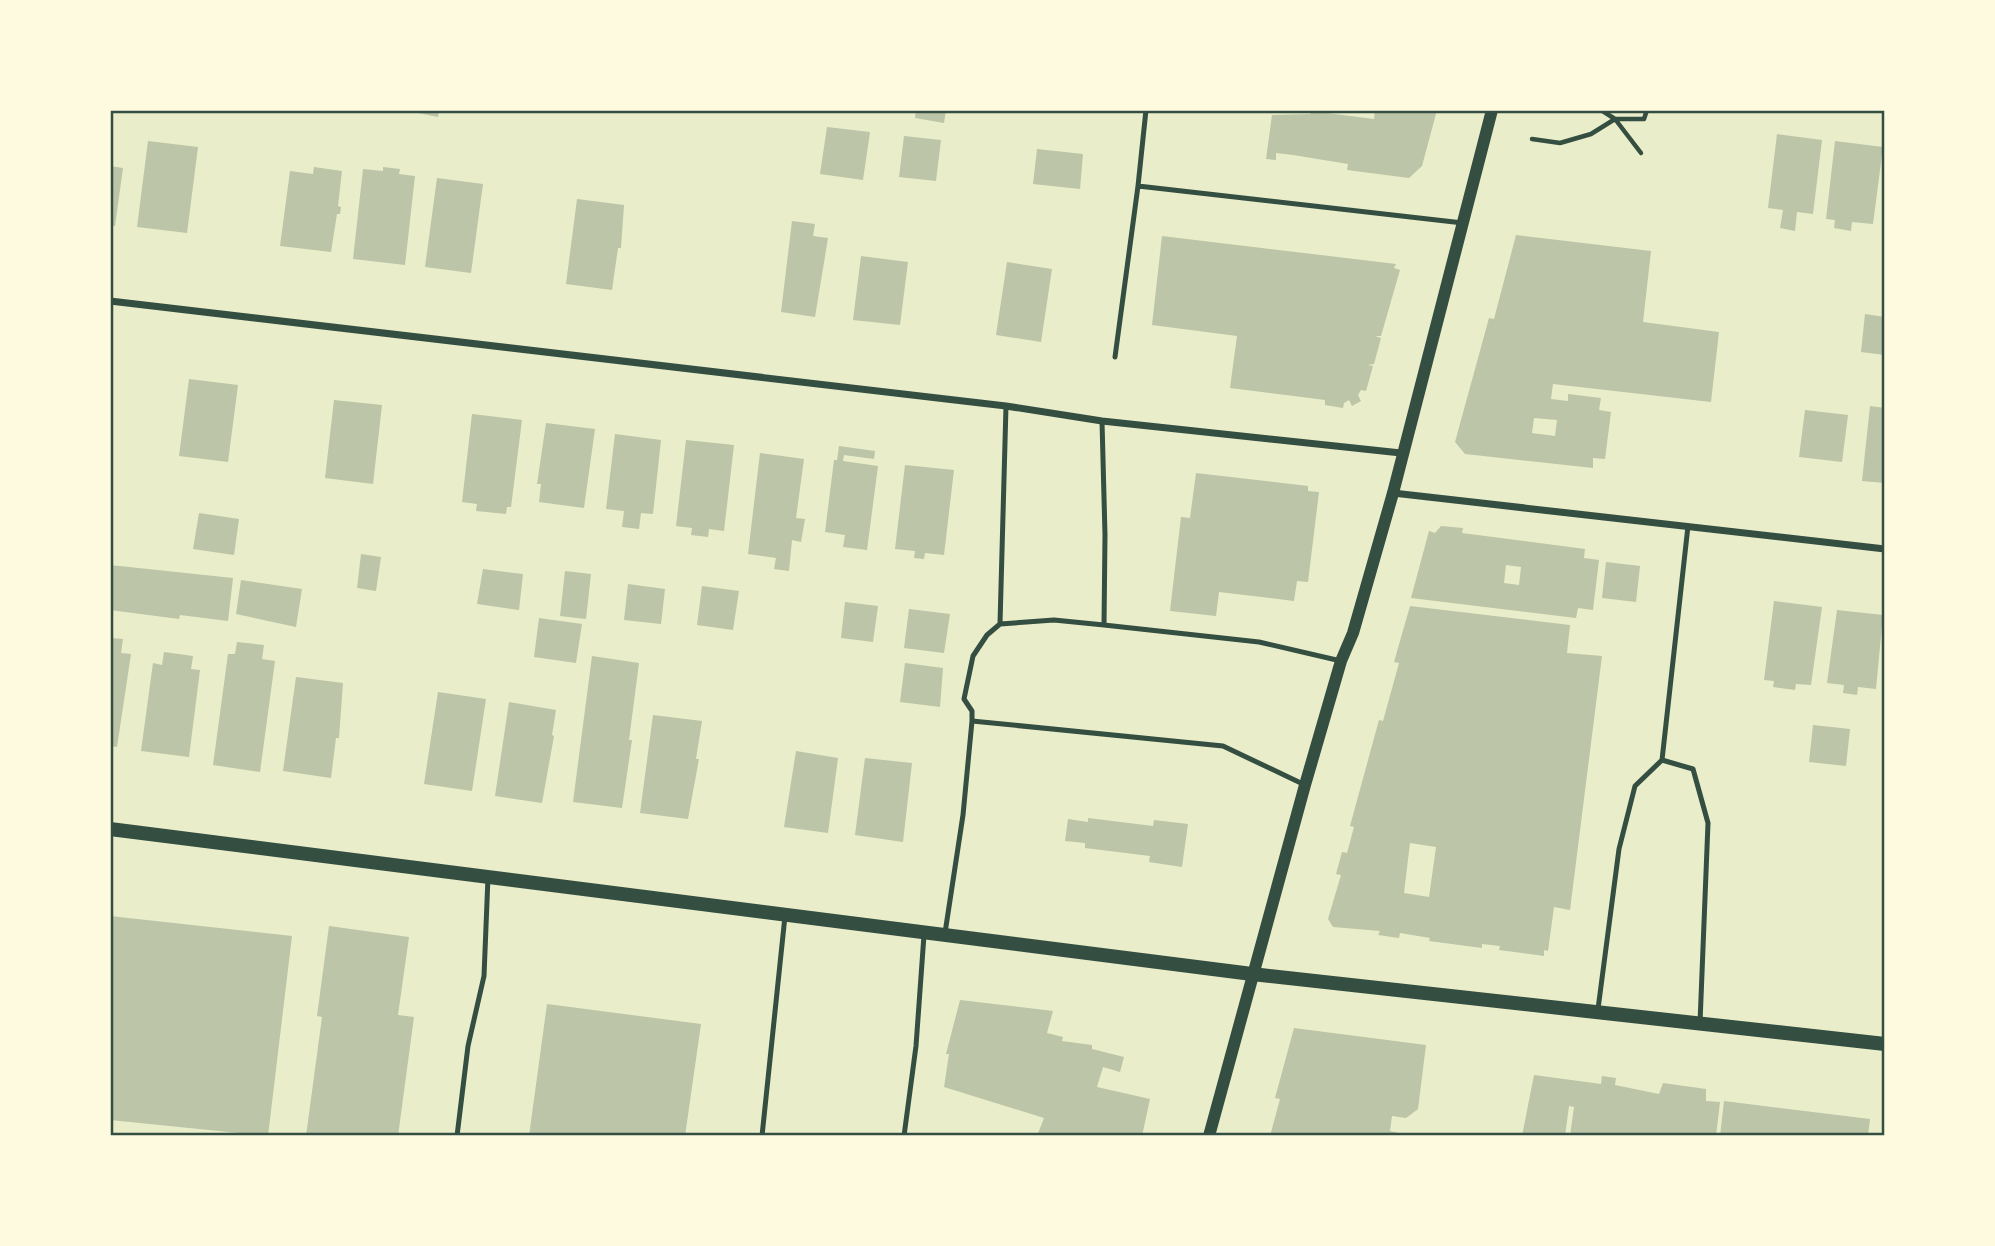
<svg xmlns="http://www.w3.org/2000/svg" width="1995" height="1246" font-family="'Fira Sans Condensed',sans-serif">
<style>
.building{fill:#bcc5a7;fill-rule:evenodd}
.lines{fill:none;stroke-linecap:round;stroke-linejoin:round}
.path{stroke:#344e41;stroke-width:4.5}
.service{stroke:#344e41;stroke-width:5}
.minor{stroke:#344e41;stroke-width:7}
.tertiary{stroke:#344e41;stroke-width:12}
.secondary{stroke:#344e41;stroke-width:14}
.neatline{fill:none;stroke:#344e41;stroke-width:2.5}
</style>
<rect width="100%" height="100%" fill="#e9edc9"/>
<path class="building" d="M403,110H439L438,117Z
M916,110H946L944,123L915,118Z
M1375,110H1437L1422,166L1409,178L1347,170L1348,164L1293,155L1276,153V160L1266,159L1272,115L1310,114L1311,111L1374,119Z
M827,127L870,132L863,180L820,174Z
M1777,134L1822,140L1813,214L1797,212L1795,231L1780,228L1783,210L1768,208Z
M904,136L941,140L936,181L899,177Z
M148,141L198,147L187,233L137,227Z
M1835,141L1883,147L1873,224L1852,222L1851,231L1834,228L1835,220L1826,219Z
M1037,149L1083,154L1080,189L1033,184Z
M110,166L123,168L115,226L110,225Z
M314,167L342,171L338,206L341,207L340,214H337L331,252L280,246L290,171L313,174Z
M383,167L400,169L399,174L415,176L405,265L353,259L363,169L383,171Z
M437,178L483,184L471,273L425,267Z
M577,199L624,205L621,248H618L612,290L566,284Z
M792,221L815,224L813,236L828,238L815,317L781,312Z
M1516,235L1651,251L1643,322L1719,332L1711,402L1553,384L1551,399L1568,401V394L1601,398L1599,410L1611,412L1605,459L1593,458V468L1465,454L1455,442L1489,318L1494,319ZM1534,418L1557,420L1555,436L1532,433Z
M1162,236L1396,264L1394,268L1400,270L1381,336H1375L1381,338L1374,364L1368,365L1373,366L1366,391L1361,390L1358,395L1361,401L1352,406L1349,400L1344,403L1343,408L1325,405V400L1230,388L1237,336L1152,325Z
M861,256L908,262L900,325L853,320Z
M1007,262L1052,269L1041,342L996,335Z
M1865,314L1885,317V355L1861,352Z
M189,379L238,385L228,462L179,456Z
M334,400L382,405L373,484L325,478Z
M1870,406L1885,408V483L1862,481Z
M1805,410L1848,415L1842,462L1799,457Z
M472,414L522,420L511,507H507L506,514L476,511L477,504L462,502Z
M546,423L595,429L584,508L539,502L541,484H537Z
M615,434L661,440L653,514L641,513L639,529L622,527L624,511L606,509Z
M686,440L734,445L724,531L709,529L708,537L691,535L692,528L676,526Z
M839,446L875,451L874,459L844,455L843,461L878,466L867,550L843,547L845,535L825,532L834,460H837Z
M760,453L804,459L796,518L805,519L801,542L792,540L789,571L774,569L776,558L748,554Z
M905,465L954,470L944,555L925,553L924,559L914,558L915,551L895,549Z
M1196,473L1308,486V491L1319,492L1308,582L1297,581L1294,601L1219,592L1216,616L1170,611L1181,517L1190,518Z
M199,513L239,519L234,555L193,549Z
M1441,526L1463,528L1462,533L1585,549L1584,558L1599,560L1593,610L1578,608L1576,618L1411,598L1429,531L1435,533ZM1506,565L1521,567L1519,585L1504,583Z
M361,554L381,557L376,591L357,588Z
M1606,562L1640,566L1636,602L1602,598Z
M110,565L233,578L228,621L180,615L179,619L110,610Z
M483,569L523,574L519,610L477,604Z
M565,571L591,574L586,619L560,616Z
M241,580L302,589L296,627L236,614Z
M628,584L665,589L661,624L624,620Z
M702,586L739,591L733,630L697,625Z
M1774,601L1822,607L1811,685L1796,684L1795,690L1773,687L1774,681L1764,680Z
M845,602L878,606L873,642L841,638Z
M1410,606L1570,625L1567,653L1602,656L1570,910L1554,907L1548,951L1544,950V956L1499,950L1500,946L1482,944V948L1429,941L1430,938L1400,933L1399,938L1378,935L1380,931L1333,927L1328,919L1341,875L1336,874L1342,852L1347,853L1354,827L1350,826L1379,720L1383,721L1399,663L1394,662ZM1410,843L1436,847L1429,897L1404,893Z
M909,609L950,614L944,653L904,648Z
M1837,610L1883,615L1876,689L1858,687L1857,695L1843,693L1844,685L1827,683Z
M539,618L582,624L576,663L534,657Z
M110,638L123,639L121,653L131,654L117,747L110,746Z
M237,642L264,645L262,659L275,661L260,772L213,765L228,654H235Z
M164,652L193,656L191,669L200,670L189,757L141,751L153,663L162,665Z
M592,656L639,663L629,740H632L622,808L573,802Z
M905,663L943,668L940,707L900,702Z
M296,677L343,683L339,738H336L331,778L283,771Z
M438,692L486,699L472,791L424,784Z
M509,702L556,710L552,735L554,736L542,803L495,796Z
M653,715L702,721L696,759H699L688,819L640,813Z
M1813,725L1850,729L1846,766L1809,762Z
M796,751L838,758L828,833L784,827Z
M865,758L912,763L903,842L855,835Z
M1088,818L1153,826L1154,820L1188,824L1182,867L1149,862L1150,856L1085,848V843L1065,841L1068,819L1088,822Z
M110,916L292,936L268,1136L110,1120Z
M329,926L409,937L398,1015L414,1017L398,1136H306L322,1017L317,1016Z
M960,1000L1053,1011L1047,1033L1063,1037L1062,1041L1092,1045V1049L1124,1057L1120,1072L1103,1067L1097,1087L1150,1099L1142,1136H1037L1044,1118L944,1087L949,1054H946Z
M547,1004L701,1024L685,1136H529Z
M1294,1028L1426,1045L1418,1109L1406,1118L1392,1116L1390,1131L1412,1136H1270L1280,1099L1275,1098Z
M1534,1075L1601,1084L1602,1076L1616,1078L1615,1085L1659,1094L1663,1083L1706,1089V1101L1720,1102L1716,1136H1570L1574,1107L1569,1106L1565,1136H1522Z
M1724,1101L1870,1119L1868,1136H1720Z"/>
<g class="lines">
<path class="path" d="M1601,110L1615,119L1641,153
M1532,139L1560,143L1591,134L1615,119H1644L1647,110"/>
<path class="service" d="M1146,110L1138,186L1463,223
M1115,357L1138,186
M1102,421L1105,535L1104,625
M1000,624L1006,406
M972,721L1223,746L1305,785
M1662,760L1688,526
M945,933L963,815L972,721V711L964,699L973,656L987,635L1000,624L1054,620L1104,625L1259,642L1341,661
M1598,1009L1619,849L1635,786L1662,760L1693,769L1708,823L1700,1023
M457,1136L468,1046L484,976L488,877
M762,1136L785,916
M904,1136L916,1046L924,935"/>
<path class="minor" d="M110,301L1006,406L1102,421L1401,453
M1393,493L1885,549"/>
<path class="tertiary" d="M1209,1136L1305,785L1341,661L1353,633L1393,493L1492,110"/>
<path class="secondary" d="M110,829L1252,974L1885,1044"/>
</g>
<rect width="1995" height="1246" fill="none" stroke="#fefae0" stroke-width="224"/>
<rect x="112" y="112" width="1771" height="1022" class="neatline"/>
</svg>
